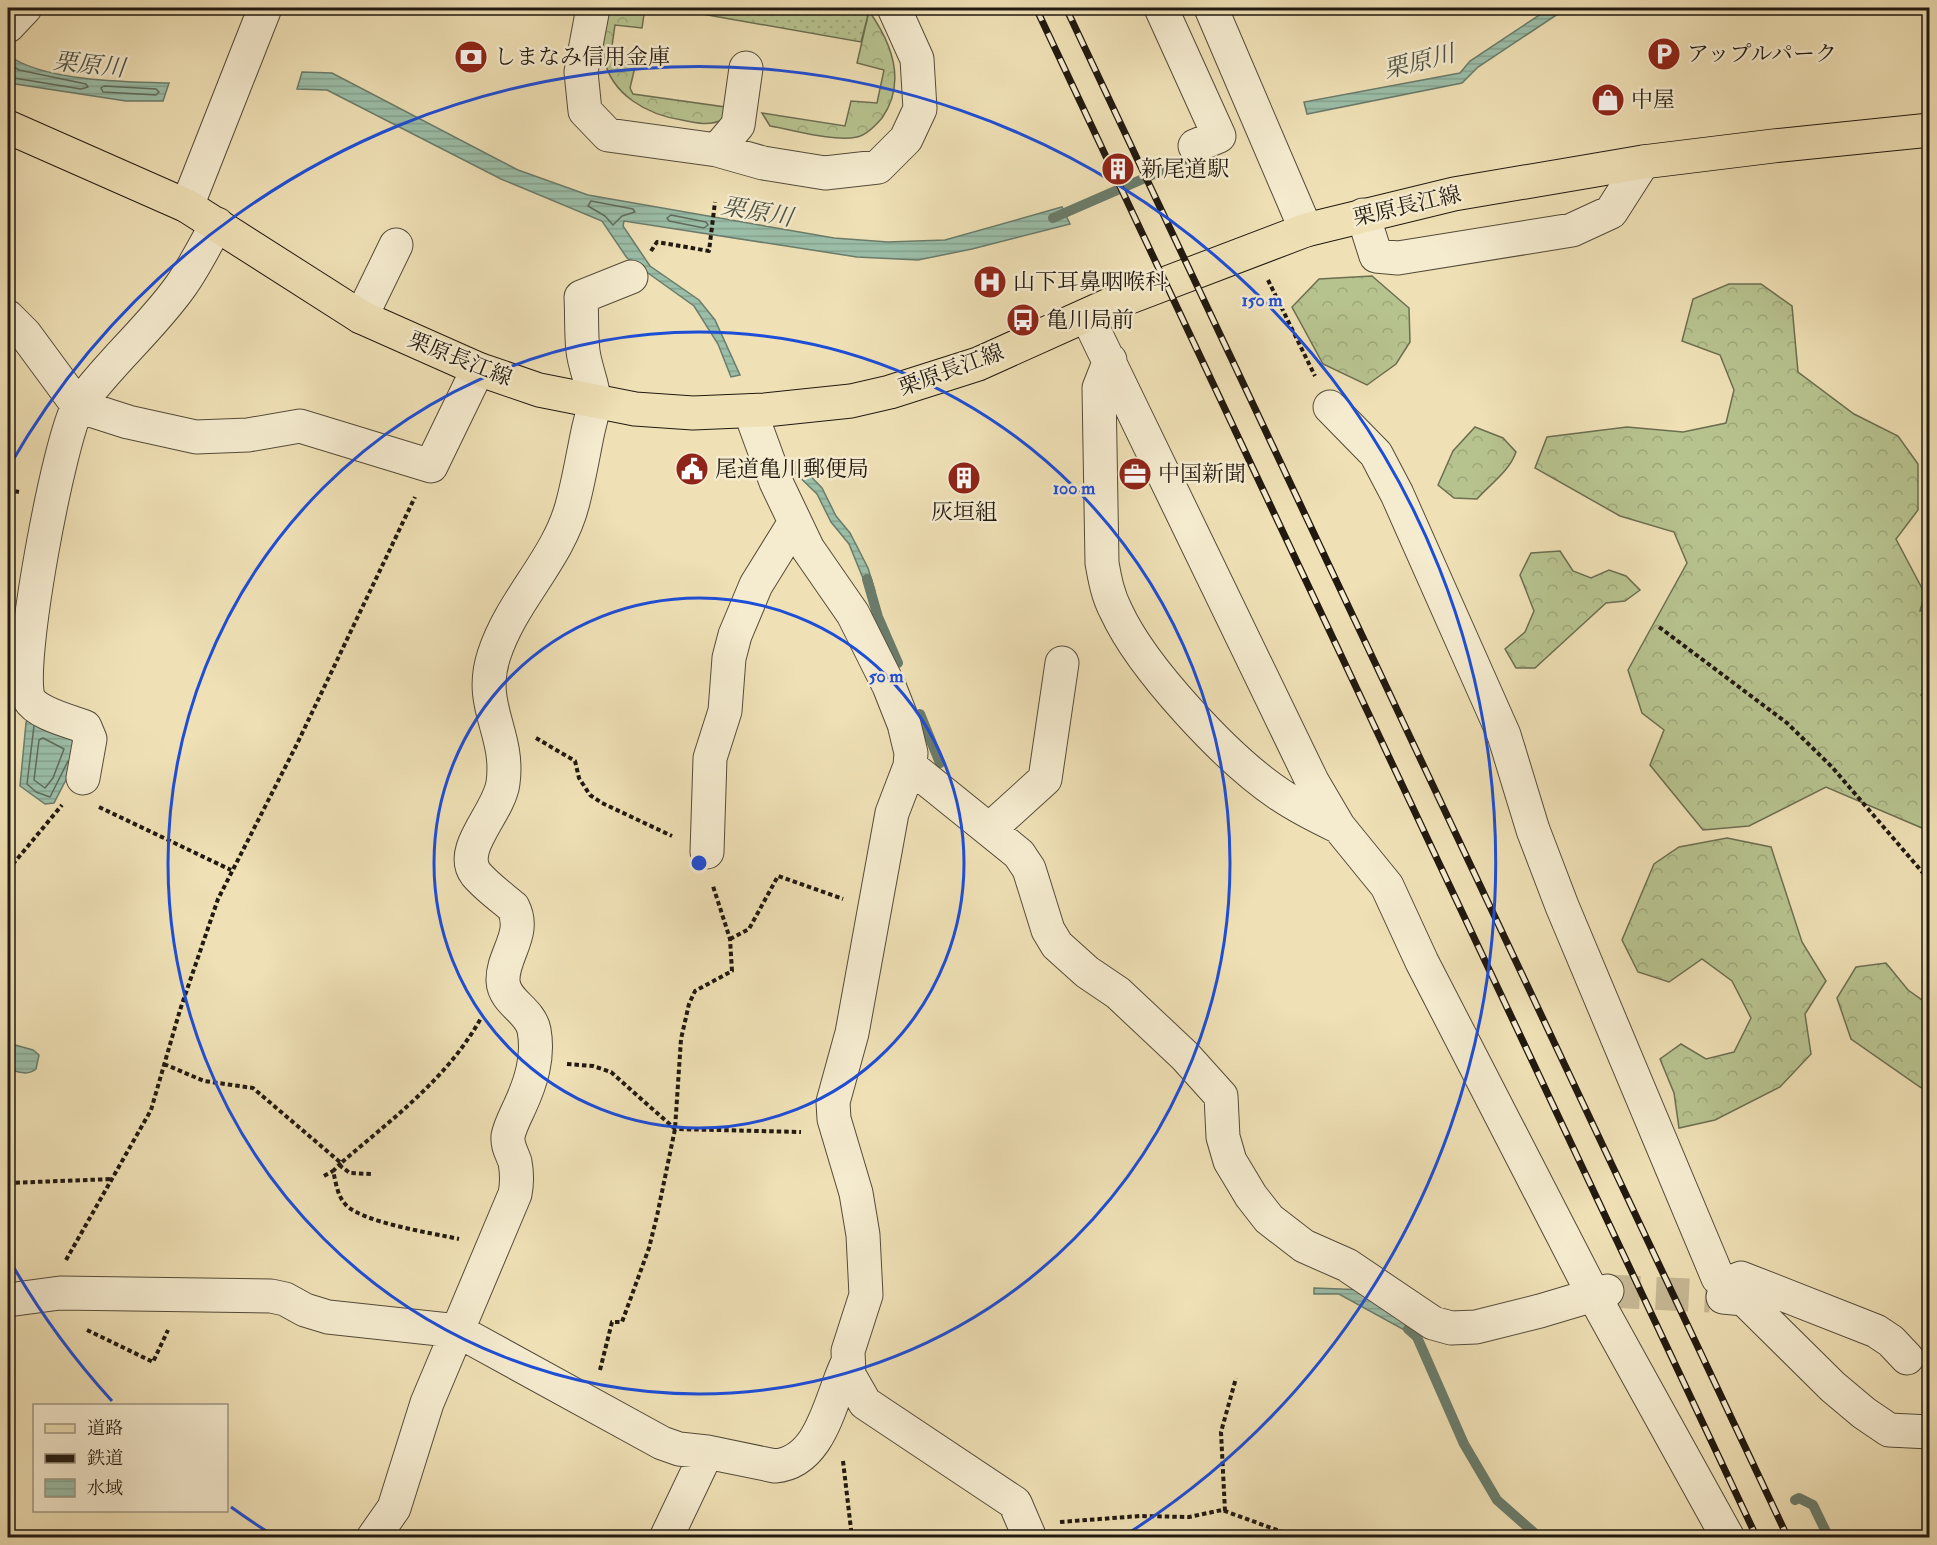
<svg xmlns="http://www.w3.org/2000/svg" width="1937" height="1545" font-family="'IM FELL Double Pica','Noto Serif JP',serif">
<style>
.forest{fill:url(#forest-crowns);stroke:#6c6e50;stroke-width:1.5}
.park{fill:url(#park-dots);stroke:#6c6e50;stroke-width:1.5}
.water{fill:url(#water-rules);stroke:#6a7c6b;stroke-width:1.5}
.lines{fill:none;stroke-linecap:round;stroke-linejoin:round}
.shore{stroke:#5e6c5c;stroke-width:1.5}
.stream{stroke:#6a7c6b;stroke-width:10}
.minor-tunnel{stroke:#c6b894;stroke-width:33;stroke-dasharray:33 16;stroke-linecap:butt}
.minor-casing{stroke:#544b39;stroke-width:35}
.major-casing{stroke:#211910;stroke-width:35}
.path{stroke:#211910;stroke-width:4;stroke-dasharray:4.5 3;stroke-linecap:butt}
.minor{stroke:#f5ebcf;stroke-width:33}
.major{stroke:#efe0b5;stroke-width:33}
.rail-casing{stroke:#211910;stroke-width:7}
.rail{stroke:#f5ebcf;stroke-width:4.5;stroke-dasharray:14;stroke-linecap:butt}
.ring{fill:none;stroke:#1d4ed8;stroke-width:3}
.labels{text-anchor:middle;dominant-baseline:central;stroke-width:5;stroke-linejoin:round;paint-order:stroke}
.poi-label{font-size:22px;fill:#211910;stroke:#f5ebcf;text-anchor:start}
.street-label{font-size:22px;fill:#211910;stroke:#f5ebcf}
.water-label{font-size:24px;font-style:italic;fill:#4c5345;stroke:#f5ebcf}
.centre{fill:#1d4ed8;stroke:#f5ebcf;stroke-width:3}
.ring-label{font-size:18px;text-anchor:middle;font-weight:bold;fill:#1d4ed8;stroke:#f5ebcf;stroke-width:5;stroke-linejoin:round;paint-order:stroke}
</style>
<defs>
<pattern id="forest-crowns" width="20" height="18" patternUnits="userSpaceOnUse" patternTransform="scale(1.5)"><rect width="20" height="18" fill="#b7c38f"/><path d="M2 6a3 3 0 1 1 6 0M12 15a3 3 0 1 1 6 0" fill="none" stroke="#9da77a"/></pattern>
<pattern id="park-dots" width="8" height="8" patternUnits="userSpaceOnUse" patternTransform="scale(1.5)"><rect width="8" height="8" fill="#b7c38f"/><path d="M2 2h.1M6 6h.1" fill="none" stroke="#9da77a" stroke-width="1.8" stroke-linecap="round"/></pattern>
<pattern id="water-rules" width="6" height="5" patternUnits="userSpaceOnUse" patternTransform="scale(1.5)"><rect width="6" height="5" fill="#9bbea8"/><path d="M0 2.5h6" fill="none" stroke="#85a390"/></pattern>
</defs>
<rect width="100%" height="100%" fill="#efe0b5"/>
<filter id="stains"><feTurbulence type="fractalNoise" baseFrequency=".00333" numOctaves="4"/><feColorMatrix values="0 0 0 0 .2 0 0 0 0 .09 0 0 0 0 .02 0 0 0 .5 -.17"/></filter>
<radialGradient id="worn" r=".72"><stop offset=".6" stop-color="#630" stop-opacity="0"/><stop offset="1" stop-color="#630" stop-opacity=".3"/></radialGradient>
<path class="forest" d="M608,8H645L642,28L615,25L610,60L633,64L635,67L630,88L633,94L725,107L722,120C709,126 696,123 682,120C648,115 611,95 604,58C601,41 605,24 608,8Z
M869,11C891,42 907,82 882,118C876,125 867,135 857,137C833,142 794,130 770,126L762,113L845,126L851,101L877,103L884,70L857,63Z
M1372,276L1409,308L1410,342L1396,364L1367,385L1323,364L1292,307L1319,279Z
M1729,284H1761L1792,306L1798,372L1854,414L1898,436L1918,464V510L1896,539L1925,594L1920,611L1929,610V684L1921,695L1929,704V831L1826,787L1749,826L1703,830L1650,765L1664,730L1642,713L1628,670L1687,563L1674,532L1620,516L1535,468L1547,437L1627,427L1683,432L1726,423L1734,390L1720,355L1682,341L1693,299Z
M1475,427L1503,438L1516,452C1509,472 1490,484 1477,499L1454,498L1438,485L1453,451Z
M1560,551L1573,571L1591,578L1609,570L1626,576L1640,590L1625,601L1606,603L1535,668H1516L1505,649L1525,632L1534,611L1520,575L1531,553Z
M1727,838L1771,847L1802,942L1826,981L1805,1014L1811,1054L1780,1087L1715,1120L1679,1128L1674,1093L1660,1059L1681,1044L1706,1059L1734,1052L1751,1018L1732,981L1702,959L1669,982L1638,972L1622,940L1654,864L1679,847Z
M1886,963L1908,990L1929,1005V1091L1920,1087L1851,1039L1837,998L1856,967Z"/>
<path class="park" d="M668,8H865L869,11L861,42Z"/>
<path class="water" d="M1550,8H1567L1478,67L1462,83L1307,114L1304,102L1460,73L1470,61Z
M8,55C42,81 126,82 169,83L163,101H126L9,83Z
M302,72L332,73L518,170L588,195L834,238L888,242L945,240L1062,207L1070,224L972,249L918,260L857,257L624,221L623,226L650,266L699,300L715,320L740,375L731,377L718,344L694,306L627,258L602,221L501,179L327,90L297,89Z
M794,459L822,488L836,516L850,533L868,568L875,591L869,593L849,544L831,522L817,494L788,466Z
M33,718L76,742L71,770L54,803L45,804L20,786L26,723L27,719Z
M8,1043L33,1050L39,1055L36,1069C28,1076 18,1072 8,1069Z
M1314,1288L1366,1290L1417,1327V1337L1339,1294H1314Z"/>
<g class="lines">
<path class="shore" d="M8,63L19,70L86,84L88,87L81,89L8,77
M104,86L156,89L159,92L156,95L103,92L101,88Z
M591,201L633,209L635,212L622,216L613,225L605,216L588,206Z
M671,215L706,222L708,225L704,228L669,221L667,218Z
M34,726L27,784L36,792L50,797L68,761
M43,738L64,749L53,778L45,788L34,780L39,740Z"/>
<path class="stream" d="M1053,218L1198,155
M867,579L878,617L898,663
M920,714L940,763
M1408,1329L1417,1337L1464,1444L1497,1500L1540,1538
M1795,1500L1799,1498L1813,1505L1829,1538"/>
<path class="minor-tunnel" d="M1607,1291L1710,1296"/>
<g class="minor-casing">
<path id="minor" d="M593,8L581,72L585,111L608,135L717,150L763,163L825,173L878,167L906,139L920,109L917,59L894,8
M1161,8L1219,136L1195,146
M1211,8L1306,230
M8,26L25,8
M717,150L738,125L746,68
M187,206L265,8
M1363,215L1376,256L1398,258L1572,230L1611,212L1643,162
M1087,316L1312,781L1339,827L1387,886L1422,962L1593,1294L1728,1538
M8,317L25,334L78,406L128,422L196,437L248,435L300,426L431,466L478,369
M361,317L396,245
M1110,360L1099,388L1102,563C1105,580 1108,596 1116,611C1142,668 1227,759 1279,794C1298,807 1318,817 1339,827
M1330,407L1376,454L1397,494L1504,735L1533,830L1562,906L1718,1278L1744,1299
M750,411L776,482L808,549L853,614L889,686L904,724L911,753L910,766L892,813L852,1033L833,1102L834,1119L856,1193L863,1235L866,1295L848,1351L849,1375L865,1403L1015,1503L1030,1538
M910,766L1019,854L1029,869L1048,930L1057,945L1087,972L1118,993L1185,1056L1221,1096L1223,1137L1230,1161L1251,1196L1269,1219L1304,1246L1347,1265L1433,1323L1451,1328L1476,1327L1540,1311L1607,1291
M83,778L90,739L85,727C70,721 38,714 29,699C15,673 60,433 79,405C109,363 150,329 180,287C194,268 205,245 217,224
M990,829L1045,779L1062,663
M707,852L710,758L725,711L729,658L735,635L756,585L795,522
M1726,1284L1741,1278L1876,1331L1891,1341L1907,1358
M1723,1297L1744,1299L1833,1387L1864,1413L1889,1430L1930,1432
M8,1300L60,1293L271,1296L285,1299L305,1310L328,1317L458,1331L662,1443L679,1449L707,1452L775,1466C822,1462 830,1399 847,1364
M373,1538L394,1508L427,1403L515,1194C517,1184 517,1173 515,1162C512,1153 507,1146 508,1136C510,1126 516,1115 520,1106C531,1082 539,1057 534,1030C530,1010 504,1002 503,981C502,955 527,934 513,907C501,897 486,886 476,874C457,849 499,813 503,783C510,733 477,706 494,655C512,599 559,559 573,502C579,479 583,455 588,431C590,422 594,410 594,400C593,384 585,368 583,351C581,334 582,315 581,297L631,277
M666,1538L707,1452"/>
</g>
<g class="major-casing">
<path id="major" d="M8,127L187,206L361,317L478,369L539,390L635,409L693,413L765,410L851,401L890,392L978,364L1109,305L1306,230L1454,194L1643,162L1773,146L1930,130"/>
</g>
<path class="path" d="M740,8L773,13L777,8
M651,251L657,242L709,251L715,202
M1268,280L1315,376
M8,490L19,492
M1659,627L1787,723L1832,767L1930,881
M536,738L575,761L579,778L590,795L602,803L672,836
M99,807L231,870
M8,870L62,805
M730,939L749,929L778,876L843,899
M164,1064L204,1081L253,1088L341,1163C392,1119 448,1078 481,1018
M567,1064L593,1066L611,1072L675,1129L801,1132
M341,1163L333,1171C336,1182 337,1196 346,1205C364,1223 432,1233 459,1239
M339,1165L350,1173L371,1174
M324,1176L333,1171
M8,1183L113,1179
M66,1260L151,1110L180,1010L218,899L297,744L415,497
M87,1330L153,1362L168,1330
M600,1370L612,1322H622L649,1248L657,1216L675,1129L681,1039L689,1004L695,991L732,971L730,939L713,886
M843,1461L852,1538
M1225,1511L1221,1432L1236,1378
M1060,1522L1140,1516L1189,1517L1222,1510L1299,1538"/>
<use href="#minor" class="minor"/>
<use href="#major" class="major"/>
<g class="rail-casing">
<path id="rail" d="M1036,8L1757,1538
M1066,8L1788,1538"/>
</g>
<use href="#rail" class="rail"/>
</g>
<g class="ring">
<circle cx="699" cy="863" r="265"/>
<circle cx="699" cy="863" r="531"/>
<path d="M271 1534A796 796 0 0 1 231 1507M112 1401A796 796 0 0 1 10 1261M10 465A796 796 0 1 1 1127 1534"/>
</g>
<defs>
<g id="parking-disc" transform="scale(1.725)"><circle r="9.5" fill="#8f2418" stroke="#f5ebcf"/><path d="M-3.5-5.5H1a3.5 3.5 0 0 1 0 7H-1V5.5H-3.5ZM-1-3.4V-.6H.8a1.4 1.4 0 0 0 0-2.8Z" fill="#fff"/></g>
<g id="bank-disc" transform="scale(1.725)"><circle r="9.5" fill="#8f2418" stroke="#f5ebcf"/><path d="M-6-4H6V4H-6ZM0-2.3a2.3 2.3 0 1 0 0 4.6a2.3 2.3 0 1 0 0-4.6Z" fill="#fff"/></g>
<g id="shop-disc" transform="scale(1.725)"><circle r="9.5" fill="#8f2418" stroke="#f5ebcf"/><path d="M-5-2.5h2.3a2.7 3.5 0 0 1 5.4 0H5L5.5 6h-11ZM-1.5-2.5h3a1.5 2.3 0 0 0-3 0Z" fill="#fff"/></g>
<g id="building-disc" transform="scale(1.725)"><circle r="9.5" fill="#8f2418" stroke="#f5ebcf"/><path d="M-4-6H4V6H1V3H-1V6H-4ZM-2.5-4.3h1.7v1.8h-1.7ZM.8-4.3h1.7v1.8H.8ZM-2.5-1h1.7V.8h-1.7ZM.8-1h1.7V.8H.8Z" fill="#fff"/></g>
<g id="hospital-disc" transform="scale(1.725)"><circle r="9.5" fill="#8f2418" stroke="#f5ebcf"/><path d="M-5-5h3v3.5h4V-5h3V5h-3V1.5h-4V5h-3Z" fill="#fff"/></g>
<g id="bus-disc" transform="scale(1.725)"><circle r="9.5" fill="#8f2418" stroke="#f5ebcf"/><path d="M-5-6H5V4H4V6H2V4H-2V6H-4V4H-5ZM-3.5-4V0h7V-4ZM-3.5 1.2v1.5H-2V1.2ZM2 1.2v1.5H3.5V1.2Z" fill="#fff"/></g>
<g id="civic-disc" transform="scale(1.725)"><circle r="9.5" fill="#8f2418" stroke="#f5ebcf"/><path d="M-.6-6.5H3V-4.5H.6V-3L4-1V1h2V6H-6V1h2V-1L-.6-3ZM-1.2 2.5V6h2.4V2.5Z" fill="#fff"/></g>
<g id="office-disc" transform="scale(1.725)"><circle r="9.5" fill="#8f2418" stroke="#f5ebcf"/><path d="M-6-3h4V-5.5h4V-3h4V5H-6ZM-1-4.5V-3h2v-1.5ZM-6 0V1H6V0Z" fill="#fff"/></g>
</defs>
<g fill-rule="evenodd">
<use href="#parking-disc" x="1664" y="54"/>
<use href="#bank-disc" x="471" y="57"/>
<use href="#shop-disc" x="1608" y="100"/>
<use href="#building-disc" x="1118" y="169"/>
<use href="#hospital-disc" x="990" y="282"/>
<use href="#bus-disc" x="1023" y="320"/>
<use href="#civic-disc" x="692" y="469"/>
<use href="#office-disc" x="1135" y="474"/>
<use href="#building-disc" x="964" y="478"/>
</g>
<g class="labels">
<g class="poi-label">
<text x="1687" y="54">アップルパーク</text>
<text x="494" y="57">しまなみ信用金庫</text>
<text x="1631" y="100">中屋</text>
<text x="1141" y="169">新尾道駅</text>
<text x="1013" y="282">山下耳鼻咽喉科</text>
<text x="1046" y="320">亀川局前</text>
<text x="715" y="469">尾道亀川郵便局</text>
<text x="1158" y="474">中国新聞</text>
<text x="964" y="512" text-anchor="middle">灰垣組</text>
</g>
<g class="street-label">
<text transform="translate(1407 206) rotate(-13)">栗原長江線</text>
<text transform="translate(460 359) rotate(22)">栗原長江線</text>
<text transform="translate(951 370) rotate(-20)">栗原長江線</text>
</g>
<g class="water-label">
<text transform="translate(1419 62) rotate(-14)">栗原川</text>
<text transform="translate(89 65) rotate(6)">栗原川</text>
<text transform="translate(757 212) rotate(10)">栗原川</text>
</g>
</g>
<circle cx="699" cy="863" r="9" class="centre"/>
<g class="ring-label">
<text x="1262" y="306">150 m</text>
<text x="1074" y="494">100 m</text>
<text x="886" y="682">50 m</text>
</g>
<rect width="1937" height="1545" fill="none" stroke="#efe0b5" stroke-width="30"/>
<rect x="9" y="9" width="1919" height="1527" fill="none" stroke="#211910" stroke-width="3"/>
<rect x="15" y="15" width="1907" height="1515" fill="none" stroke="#211910" stroke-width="1.5"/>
<rect x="33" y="1404" width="195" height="108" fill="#f5ebcf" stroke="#a09783" stroke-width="1.5"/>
<rect x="45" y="1424" width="30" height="9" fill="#efe0b5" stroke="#a09783" stroke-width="1.5"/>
<text x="87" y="1434" font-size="18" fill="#211910">道路</text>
<rect x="45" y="1454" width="30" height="9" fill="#211910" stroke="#a09783" stroke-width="1.5"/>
<text x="87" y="1464" font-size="18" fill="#211910">鉄道</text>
<rect x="45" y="1479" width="30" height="18" fill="url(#water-rules)" stroke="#a09783" stroke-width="1.5"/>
<text x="87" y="1494" font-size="18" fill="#211910">水域</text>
<rect width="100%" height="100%" filter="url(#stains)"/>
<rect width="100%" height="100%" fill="url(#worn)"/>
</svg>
